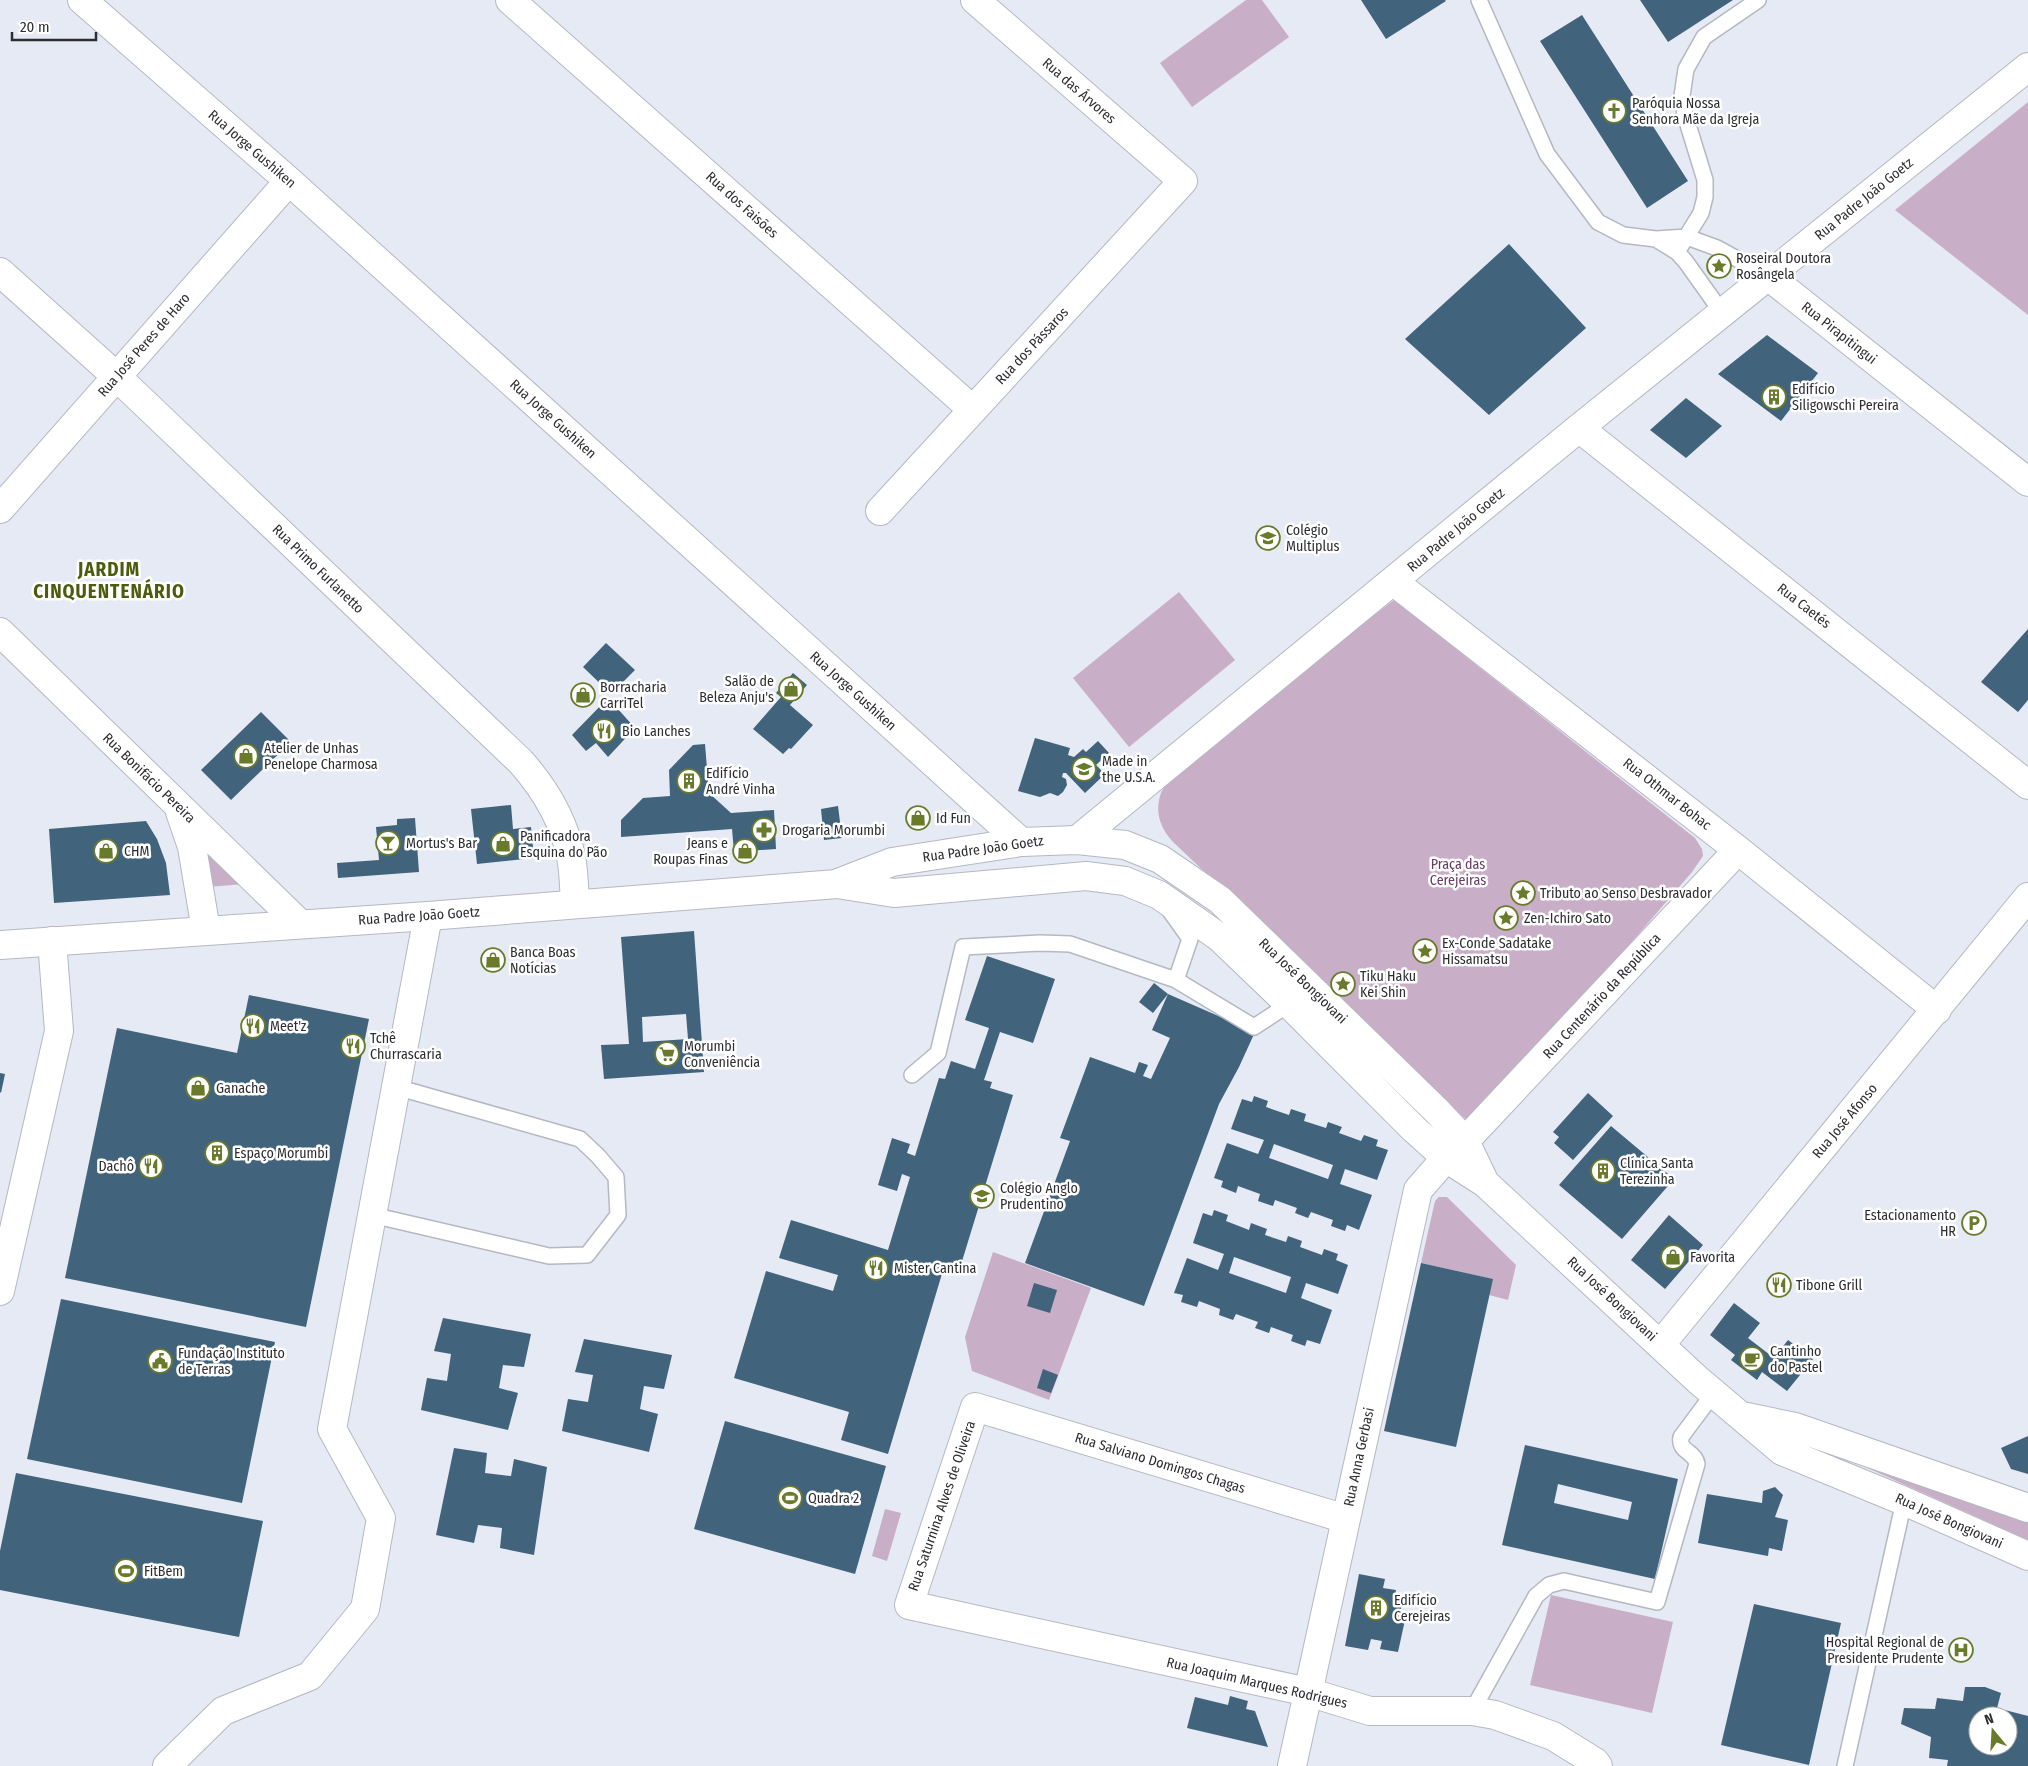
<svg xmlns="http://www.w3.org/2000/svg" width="2028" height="1766" font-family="'Fira Sans Condensed',sans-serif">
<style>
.green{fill:#c9aec7}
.building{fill:#41637b;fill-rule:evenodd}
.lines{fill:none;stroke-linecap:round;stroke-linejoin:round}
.service-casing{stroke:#b4b8c1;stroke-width:18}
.minor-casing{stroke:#b4b8c1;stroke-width:30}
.tertiary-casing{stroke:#b4b8c1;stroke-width:30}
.service{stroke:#fff;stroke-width:15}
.minor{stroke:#fff;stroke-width:28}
.tertiary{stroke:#fff;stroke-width:28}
.labels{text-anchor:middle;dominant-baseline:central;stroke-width:5;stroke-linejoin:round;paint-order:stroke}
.street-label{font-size:14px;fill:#2d2e32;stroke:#fff}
.poi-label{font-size:14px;fill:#2d2e32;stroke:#fff;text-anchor:start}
.park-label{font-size:14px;fill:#653a63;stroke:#fff}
.district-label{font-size:19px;font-weight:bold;letter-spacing:1px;fill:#4c5b0c;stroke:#fff}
</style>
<rect width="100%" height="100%" fill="#e6eaf4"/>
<path class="green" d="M1246,0H1262L1289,37L1192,107L1160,63Z
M2028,102V315L1895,210Z
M1179,592L1235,660L1129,747L1073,678Z
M1394,600L1695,838L1702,849L1703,856L1692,872L1473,1126L1172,841C1161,828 1155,814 1160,796C1169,766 1250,711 1277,690C1316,660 1355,630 1394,600Z
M203,843L245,884L207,887Z
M1439,1197H1447L1516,1265L1508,1300L1489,1295L1492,1279L1421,1263L1435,1201Z
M993,1252L1091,1288L1049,1400L972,1371L965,1337Z
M1794,1435L2028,1521V1540Z
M885,1509L901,1513L887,1561L872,1556Z
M1551,1595L1673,1622L1652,1713L1530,1685Z"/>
<path class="building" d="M1361,0H1445L1446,1L1386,39Z
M1640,0H1733L1668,42Z
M1582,15L1688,181L1647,208L1540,41Z
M1509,244L1586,328L1489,415L1405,339Z
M1767,335L1818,373L1781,421L1718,374Z
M1686,398L1722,426L1686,458L1650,430Z
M2028,629V700L2018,712L1981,682Z
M606,643L635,670L611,694L583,667Z
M793,673L807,685L790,705L813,725L791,749L789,748L783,754L753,729L781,697L776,693Z
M608,698L635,728L608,757L596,743L586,751L572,735Z
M261,712L291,742L231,800L201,770Z
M1035,738L1070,748L1068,755L1074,757L1083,749L1086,752L1098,741L1109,753L1096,765L1105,774L1085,793L1066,773H1063L1062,777L1066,779L1067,785L1063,792L1058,796L1050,793L1040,797L1018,791Z
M705,744L709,793L731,813L774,810L776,849L734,852L732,829L621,837V820L643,798L670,796L669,770L693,745Z
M511,805L513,829L531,827L534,858L477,864L471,809Z
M838,806L842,838L824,840L821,809Z
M415,818L419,872L338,878L337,863L379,860L376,827L397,825V819Z
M146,821L157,839L166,863L170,895L54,903L49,829Z
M694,931L704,1072L604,1079L601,1045L629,1044L621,937ZM686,1014L688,1039L643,1042L642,1017Z
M987,956L1055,979L1033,1043L1000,1032L984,1080L992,1082L990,1088L1013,1095L959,1271L944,1267L888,1454L841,1440L849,1412L734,1378L766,1271L833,1291L838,1275L779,1258L791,1220L888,1250L910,1177L902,1174L897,1191L878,1185L892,1138L910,1144L907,1153L915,1156L939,1078L945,1079L951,1061L975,1069L989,1028L965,1020Z
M1154,983L1168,994L1153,1013L1139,1002Z
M1168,994L1255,1032L1239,1067L1219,1104L1144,1306L1025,1263L1070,1141L1060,1138L1090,1057L1135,1073L1139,1062L1148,1065L1143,1076L1151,1079L1170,1038L1152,1030Z
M249,995L369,1019L306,1327L65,1278L117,1028L237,1053Z
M0,1073L5,1074L1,1093L0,1092Z
M1588,1093L1613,1116L1573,1160L1554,1143L1559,1137L1553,1132Z
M1254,1096L1268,1101L1266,1107L1289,1115L1291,1109L1306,1114L1304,1121L1326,1128L1328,1122L1342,1127L1339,1133L1361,1141L1364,1135L1378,1140L1376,1146L1388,1150L1377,1180L1345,1169L1340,1184L1372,1195L1359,1230L1347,1225L1345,1231L1331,1226L1333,1220L1311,1212L1308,1218L1295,1213L1297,1208L1275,1200L1273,1206L1258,1201L1260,1194L1238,1186L1236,1193L1221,1187L1223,1181L1214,1178L1227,1143L1258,1154L1264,1140L1231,1129L1242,1099L1252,1102ZM1274,1144L1333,1165L1328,1179L1269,1158Z
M1611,1126L1674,1179L1622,1239L1559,1185Z
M1214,1210L1228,1215L1226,1221L1249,1230L1251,1223L1267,1229L1265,1235L1286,1242L1288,1236L1302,1241L1300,1247L1322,1255L1324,1249L1338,1254L1336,1260L1348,1265L1338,1294L1306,1283L1301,1298L1332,1310L1320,1344L1307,1340L1305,1346L1291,1341L1293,1335L1271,1327L1269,1333L1255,1328L1258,1322L1236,1314L1233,1320L1219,1315L1220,1309L1199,1301L1197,1307L1181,1302L1183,1295L1174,1293L1187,1258L1218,1270L1224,1254L1193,1243L1203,1213L1212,1216ZM1234,1257L1291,1277L1286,1293L1229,1273Z
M1669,1215L1703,1245L1665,1289L1631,1260Z
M1421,1263L1493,1279L1456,1447L1384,1431Z
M1034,1283L1057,1290L1050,1313L1027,1306Z
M61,1299L275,1342L242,1503L27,1459Z
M1734,1303L1760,1323L1748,1338L1774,1358L1788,1340L1813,1359L1787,1391L1762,1372L1757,1380L1731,1360L1735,1355L1710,1335Z
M443,1318L531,1334L524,1367L503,1365L499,1388L518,1393L508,1430L421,1410L427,1378L447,1381L451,1354L434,1351Z
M584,1339L672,1355L664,1389L644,1386L640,1409L658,1414L649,1452L562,1431L568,1399L588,1402L593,1375L575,1372Z
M1043,1369L1058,1375L1051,1393L1037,1388Z
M725,1421L886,1466L855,1574L694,1529Z
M2028,1436V1474L2011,1469L2001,1448Z
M1525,1445L1678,1479L1655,1579L1502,1545ZM1558,1484L1632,1502L1628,1520L1554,1503Z
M454,1448L487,1453L485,1473L511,1476L514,1459L547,1467L534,1555L500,1548L502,1528L478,1525L474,1543L436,1535Z
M16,1473L263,1521L239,1637L0,1590V1551Z
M1775,1487L1783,1495L1775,1517L1788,1520L1782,1551L1769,1548L1768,1556L1698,1543L1707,1494L1762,1503L1763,1491Z
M1359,1574L1385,1579L1383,1588L1396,1590L1395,1595L1403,1597L1399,1619L1405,1620L1398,1652L1380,1649L1382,1641L1371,1639L1368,1650L1345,1646Z
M1754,1604L1841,1623L1809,1765L1721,1745Z
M1965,1687H1985L2001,1693L1997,1708L2028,1716V1766H1947L1948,1760L1929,1758L1931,1737L1901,1724L1904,1708L1935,1709L1937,1698L1963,1701ZM1978,1716H2008V1746H1978Z
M1230,1696L1248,1701L1246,1709L1255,1711L1268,1747L1187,1728L1195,1697L1228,1705Z"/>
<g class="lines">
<g class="service-casing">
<path id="service" d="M1479,0L1547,154L1598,222L1623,235L1656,239
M1677,252L1701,213L1705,197V180L1685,115L1682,96L1686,69L1704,37L1758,0
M1723,314L1686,262L1677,252L1656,239L1687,237L1717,248L1768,276
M1170,911L1190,939L1176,980L1254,1027L1289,1004
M912,1075L938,1053L963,947L1040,943L1070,944L1176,980
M372,1215L549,1256L587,1255L618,1215L616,1177L598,1156L580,1139L396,1087
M1472,1711L1536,1596L1549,1585L1564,1581L1657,1602L1697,1464C1695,1451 1678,1452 1681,1437L1713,1394
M1845,1766L1904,1501"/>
</g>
<g class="minor-casing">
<path id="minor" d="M82,0L289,181L1021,842
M510,0L973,410
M0,272L116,376L521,762C544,788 564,821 571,857C574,872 574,888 575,903
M1768,276L2028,482
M1579,428L2028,785
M0,509L289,181
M880,511L1183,181L975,0
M1394,582L1738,850L1937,1010
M0,632L299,923
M180,812L192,847L206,930
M1077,840L1579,428L2028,67
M0,1291L59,1031L52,941
M1661,1344L2028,897
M1346,1519L975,1407L909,1605L1308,1692L1370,1711H1472L1495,1715L1553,1736L1595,1762L1598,1766
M167,1766L223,1711L310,1676L365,1609L381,1518L332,1429L428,916
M1292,1766L1418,1190L1446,1158L1465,1141L1738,850"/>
</g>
<g class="tertiary-casing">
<path id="tertiary" d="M838,883L892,862L1021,842L1077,840L1125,845L1160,859L1220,900L1437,1111L1465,1141L1485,1183
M0,945L428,916L837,884L894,893L1086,876L1125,881L1159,895L1219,937L1289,1004L1414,1129L1446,1158L1485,1183L1698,1380L1782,1451L1904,1501L2028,1556
M1742,1416L1795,1427L2028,1508"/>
</g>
<use href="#service" class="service"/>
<use href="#minor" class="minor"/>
<use href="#tertiary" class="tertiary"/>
</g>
<defs>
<g id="church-ring" transform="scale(1.25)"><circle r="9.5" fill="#fff" stroke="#697b2b" stroke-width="1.5"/><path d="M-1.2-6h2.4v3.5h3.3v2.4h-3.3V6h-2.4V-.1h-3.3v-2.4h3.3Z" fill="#697b2b"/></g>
<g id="sight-ring" transform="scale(1.25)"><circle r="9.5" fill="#fff" stroke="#697b2b" stroke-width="1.5"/><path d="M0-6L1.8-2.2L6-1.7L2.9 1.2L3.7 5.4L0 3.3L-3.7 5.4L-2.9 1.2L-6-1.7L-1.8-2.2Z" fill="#697b2b"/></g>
<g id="building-ring" transform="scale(1.25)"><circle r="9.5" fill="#fff" stroke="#697b2b" stroke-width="1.5"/><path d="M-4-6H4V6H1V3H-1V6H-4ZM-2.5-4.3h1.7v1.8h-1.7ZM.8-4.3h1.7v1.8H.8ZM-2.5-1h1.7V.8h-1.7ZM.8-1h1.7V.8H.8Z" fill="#697b2b"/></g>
<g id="school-ring" transform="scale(1.25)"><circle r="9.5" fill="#fff" stroke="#697b2b" stroke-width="1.5"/><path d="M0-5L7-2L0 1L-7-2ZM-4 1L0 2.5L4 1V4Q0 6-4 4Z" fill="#697b2b"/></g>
<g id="shop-ring" transform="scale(1.25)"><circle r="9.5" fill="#fff" stroke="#697b2b" stroke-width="1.5"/><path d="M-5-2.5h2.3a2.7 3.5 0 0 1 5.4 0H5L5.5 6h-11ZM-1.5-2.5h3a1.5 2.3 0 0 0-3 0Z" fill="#697b2b"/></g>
<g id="restaurant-ring" transform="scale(1.25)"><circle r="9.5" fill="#fff" stroke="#697b2b" stroke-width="1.5"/><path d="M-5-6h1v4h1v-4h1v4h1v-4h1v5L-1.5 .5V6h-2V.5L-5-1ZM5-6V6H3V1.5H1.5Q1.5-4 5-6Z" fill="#697b2b"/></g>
<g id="pharmacy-ring" transform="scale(1.25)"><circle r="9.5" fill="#fff" stroke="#697b2b" stroke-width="1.5"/><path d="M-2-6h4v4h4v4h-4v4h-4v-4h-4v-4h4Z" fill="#697b2b"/></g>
<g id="bar-ring" transform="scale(1.25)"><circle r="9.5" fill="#fff" stroke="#697b2b" stroke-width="1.5"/><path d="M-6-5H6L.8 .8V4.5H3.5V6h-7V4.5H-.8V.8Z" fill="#697b2b"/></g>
<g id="supermarket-ring" transform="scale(1.25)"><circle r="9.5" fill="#fff" stroke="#697b2b" stroke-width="1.5"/><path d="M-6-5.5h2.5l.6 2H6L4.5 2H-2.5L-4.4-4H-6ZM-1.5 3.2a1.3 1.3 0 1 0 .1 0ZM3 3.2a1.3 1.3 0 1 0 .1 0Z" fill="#697b2b"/></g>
<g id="parking-ring" transform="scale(1.25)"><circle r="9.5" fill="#fff" stroke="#697b2b" stroke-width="1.5"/><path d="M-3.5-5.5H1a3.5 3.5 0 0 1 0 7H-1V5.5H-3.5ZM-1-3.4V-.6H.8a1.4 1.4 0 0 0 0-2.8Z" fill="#697b2b"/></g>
<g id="cafe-ring" transform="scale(1.25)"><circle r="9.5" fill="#fff" stroke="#697b2b" stroke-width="1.5"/><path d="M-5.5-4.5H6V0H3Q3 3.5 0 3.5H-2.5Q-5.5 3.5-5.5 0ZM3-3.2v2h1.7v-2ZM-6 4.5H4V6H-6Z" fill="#697b2b"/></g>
<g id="civic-ring" transform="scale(1.25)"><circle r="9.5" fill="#fff" stroke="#697b2b" stroke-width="1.5"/><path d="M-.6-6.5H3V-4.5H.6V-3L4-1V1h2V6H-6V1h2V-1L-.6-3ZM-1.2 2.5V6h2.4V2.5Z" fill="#697b2b"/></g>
<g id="stadium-ring" transform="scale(1.25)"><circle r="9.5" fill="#fff" stroke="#697b2b" stroke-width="1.5"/><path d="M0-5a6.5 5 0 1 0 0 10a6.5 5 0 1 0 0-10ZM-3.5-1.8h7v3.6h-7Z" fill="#697b2b"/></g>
<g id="hospital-ring" transform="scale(1.25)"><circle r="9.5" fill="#fff" stroke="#697b2b" stroke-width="1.5"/><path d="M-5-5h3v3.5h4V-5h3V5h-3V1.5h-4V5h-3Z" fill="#697b2b"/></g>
</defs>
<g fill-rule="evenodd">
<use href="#church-ring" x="1614" y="111"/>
<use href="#sight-ring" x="1719" y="266"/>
<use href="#building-ring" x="1774" y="397"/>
<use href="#school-ring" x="1268" y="538"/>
<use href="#shop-ring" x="791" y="689"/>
<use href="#shop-ring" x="583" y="695"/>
<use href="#restaurant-ring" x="604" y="731"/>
<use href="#shop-ring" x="246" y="756"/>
<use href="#school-ring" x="1084" y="769"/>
<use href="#building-ring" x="689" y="781"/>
<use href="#shop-ring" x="918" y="818"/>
<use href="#pharmacy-ring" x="764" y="830"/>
<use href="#bar-ring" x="388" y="843"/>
<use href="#shop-ring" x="503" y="844"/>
<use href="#shop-ring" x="106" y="851"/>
<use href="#shop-ring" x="745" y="851"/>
<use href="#sight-ring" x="1523" y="893"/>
<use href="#sight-ring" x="1506" y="918"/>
<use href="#sight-ring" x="1425" y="951"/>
<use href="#shop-ring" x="493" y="960"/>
<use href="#sight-ring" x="1343" y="984"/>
<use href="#restaurant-ring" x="253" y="1026"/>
<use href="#restaurant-ring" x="353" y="1046"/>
<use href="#supermarket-ring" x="667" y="1054"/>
<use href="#shop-ring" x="198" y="1088"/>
<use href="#building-ring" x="217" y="1153"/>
<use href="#restaurant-ring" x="151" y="1166"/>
<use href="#building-ring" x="1603" y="1171"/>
<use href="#school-ring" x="982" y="1196"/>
<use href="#parking-ring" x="1974" y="1223"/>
<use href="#shop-ring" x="1673" y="1257"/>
<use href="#restaurant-ring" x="876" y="1268"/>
<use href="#restaurant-ring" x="1779" y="1285"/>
<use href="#cafe-ring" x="1752" y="1359"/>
<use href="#civic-ring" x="160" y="1361"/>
<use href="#stadium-ring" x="790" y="1498"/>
<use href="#stadium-ring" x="126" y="1571"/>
<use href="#building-ring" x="1376" y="1608"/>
<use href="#hospital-ring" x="1961" y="1650"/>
</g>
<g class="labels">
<g class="street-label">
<text transform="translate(1079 91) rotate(41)">Rua das Árvores</text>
<text transform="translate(252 149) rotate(41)">Rua Jorge Gushiken</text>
<text transform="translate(1864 199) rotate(-39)">Rua Padre João Goetz</text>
<text transform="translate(742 205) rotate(42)">Rua dos Faisões</text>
<text transform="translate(1839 333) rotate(38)">Rua Pirapitingui</text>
<text transform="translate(144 345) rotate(-49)">Rua José Peres de Haro</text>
<text transform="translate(1032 346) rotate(-47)">Rua dos Pássaros</text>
<text transform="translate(553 419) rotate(42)">Rua Jorge Gushiken</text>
<text transform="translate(1456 530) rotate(-40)">Rua Padre João Goetz</text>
<text transform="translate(318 569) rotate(44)">Rua Primo Furlanetto</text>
<text transform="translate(1804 606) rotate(38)">Rua Caetés</text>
<text transform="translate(853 691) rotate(42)">Rua Jorge Gushiken</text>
<text transform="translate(149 778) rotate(44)">Rua Bonifácio Pereira</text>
<text transform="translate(1667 794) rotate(38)">Rua Othmar Bohac</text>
<text transform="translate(983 849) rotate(-8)">Rua Padre João Goetz</text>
<text transform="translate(419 916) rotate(-4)">Rua Padre João Goetz</text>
<text transform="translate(1303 981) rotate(44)">Rua José Bongiovani</text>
<text transform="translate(1602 996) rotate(-47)">Rua Centenário da República</text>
<text transform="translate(1845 1121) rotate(-50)">Rua José Afonso</text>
<text transform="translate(1612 1299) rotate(43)">Rua José Bongiovani</text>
<text transform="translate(1359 1457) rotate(-78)">Rua Anna Gerbasi</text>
<text transform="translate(1160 1463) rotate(17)">Rua Salviano Domingos Chagas</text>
<text transform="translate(942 1506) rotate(-71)">Rua Saturnina Alves de Oliveira</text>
<text transform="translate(1949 1521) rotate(24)">Rua José Bongiovani</text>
<text transform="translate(1257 1683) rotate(13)">Rua Joaquim Marques Rodrigues</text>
</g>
<g class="poi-label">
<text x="1632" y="103">Paróquia Nossa<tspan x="1632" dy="16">Senhora Mãe da Igreja</tspan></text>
<text x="1736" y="258">Roseiral Doutora<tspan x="1736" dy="16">Rosângela</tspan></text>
<text x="1792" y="389">Edifício<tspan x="1792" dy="16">Siligowschi Pereira</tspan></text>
<text x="1286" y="530">Colégio<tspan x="1286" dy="16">Multiplus</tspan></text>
<text x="774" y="681" text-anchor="end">Salão de<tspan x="774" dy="16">Beleza Anju's</tspan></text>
<text x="600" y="687">Borracharia<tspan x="600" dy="16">CarriTel</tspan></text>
<text x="622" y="731">Bio Lanches</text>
<text x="264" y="748">Atelier de Unhas<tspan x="264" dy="16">Penelope Charmosa</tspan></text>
<text x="1102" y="761">Made in<tspan x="1102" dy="16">the U.S.A.</tspan></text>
<text x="706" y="773">Edifício<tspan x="706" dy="16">André Vinha</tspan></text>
<text x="936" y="818">Id Fun</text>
<text x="782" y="830">Drogaria Morumbi</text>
<text x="520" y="836">Panificadora<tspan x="520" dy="16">Esquina do Pão</tspan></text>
<text x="406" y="843">Mortus's Bar</text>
<text x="728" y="843" text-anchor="end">Jeans e<tspan x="728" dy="16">Roupas Finas</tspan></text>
<text x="124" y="851">CHM</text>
<text x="1540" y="893">Tributo ao Senso Desbravador</text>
<text x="1524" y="918">Zen-Ichiro Sato</text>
<text x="1442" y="943">Ex-Conde Sadatake<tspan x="1442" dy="16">Hissamatsu</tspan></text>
<text x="510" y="952">Banca Boas<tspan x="510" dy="16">Notícias</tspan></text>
<text x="1360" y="976">Tiku Haku<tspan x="1360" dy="16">Kei Shin</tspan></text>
<text x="270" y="1026">Meet'z</text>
<text x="370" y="1038">Tchê<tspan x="370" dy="16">Churrascaria</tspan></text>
<text x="684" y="1046">Morumbi<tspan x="684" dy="16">Conveniência</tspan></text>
<text x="216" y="1088">Ganache</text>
<text x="234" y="1153">Espaço Morumbi</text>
<text x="1620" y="1163">Clínica Santa<tspan x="1620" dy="16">Terezinha</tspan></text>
<text x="134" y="1166" text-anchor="end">Dachô</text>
<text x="1000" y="1188">Colégio Anglo<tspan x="1000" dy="16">Prudentino</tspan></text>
<text x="1956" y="1215" text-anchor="end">Estacionamento<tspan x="1956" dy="16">HR</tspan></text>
<text x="1690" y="1257">Favorita</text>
<text x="894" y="1268">Mister Cantina</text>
<text x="1796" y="1285">Tibone Grill</text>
<text x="1770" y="1351">Cantinho<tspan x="1770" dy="16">do Pastel</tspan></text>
<text x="178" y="1353">Fundação Instituto<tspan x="178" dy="16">de Terras</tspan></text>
<text x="808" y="1498">Quadra 2</text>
<text x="144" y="1571">FitBem</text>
<text x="1394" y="1600">Edifício<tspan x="1394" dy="16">Cerejeiras</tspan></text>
<text x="1944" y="1642" text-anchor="end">Hospital Regional de<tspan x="1944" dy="16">Presidente Prudente</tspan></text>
</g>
<g class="park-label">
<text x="1458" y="864">Praça das<tspan x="1458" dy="16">Cerejeiras</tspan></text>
</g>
<g class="district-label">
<text x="109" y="569">JARDIM<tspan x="109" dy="22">CINQUENTENÁRIO</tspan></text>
</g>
</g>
<g transform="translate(1993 1731) rotate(342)"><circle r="24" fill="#ffffff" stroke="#ababad"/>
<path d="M0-4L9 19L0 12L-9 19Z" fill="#697b2b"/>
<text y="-8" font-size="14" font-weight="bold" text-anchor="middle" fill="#2d2e32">N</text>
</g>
<path d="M12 32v8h84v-8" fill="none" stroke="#2d2e32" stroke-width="2.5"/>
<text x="20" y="32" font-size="15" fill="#2d2e32" stroke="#ffffff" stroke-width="4" paint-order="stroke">20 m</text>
</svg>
